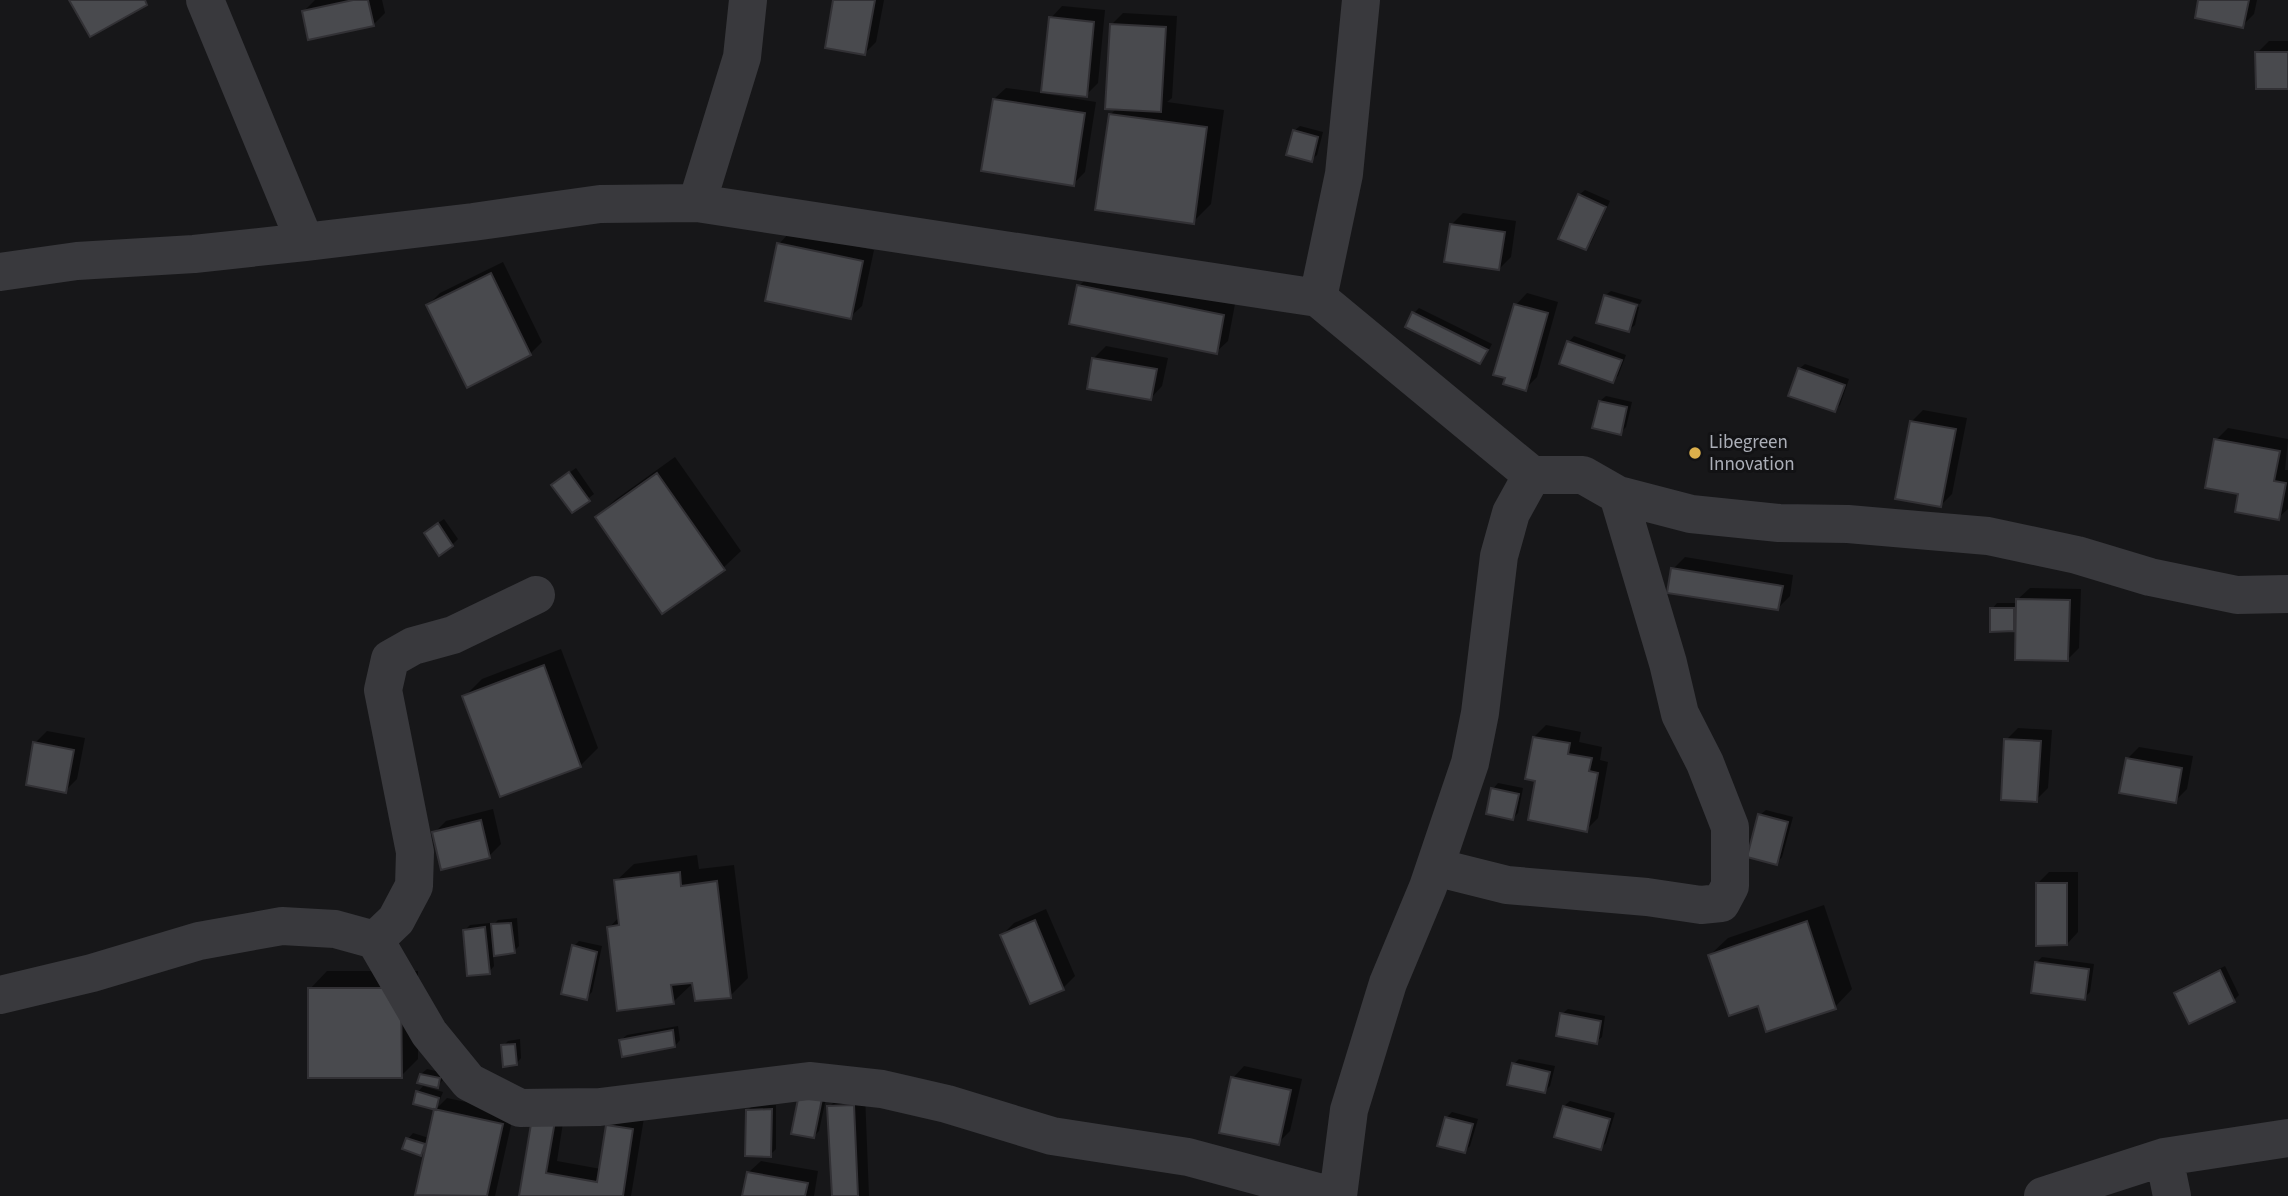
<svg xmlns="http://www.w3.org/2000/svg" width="2288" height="1196" font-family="'Source Sans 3',sans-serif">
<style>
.shadow{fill:#0007}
.building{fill:#494a4e;stroke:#323135;stroke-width:2}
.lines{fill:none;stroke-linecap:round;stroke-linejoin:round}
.minor{stroke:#39393d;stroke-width:38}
.poi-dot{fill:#dcb04c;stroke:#121214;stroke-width:2.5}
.labels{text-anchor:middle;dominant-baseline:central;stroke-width:6;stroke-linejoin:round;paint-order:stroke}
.poi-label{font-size:19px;fill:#abaeb7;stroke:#121214;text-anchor:start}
</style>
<rect width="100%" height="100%" fill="#171719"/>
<path class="shadow" d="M315,0H382L385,13L373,25L304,11Z
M835,0H884L876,42L864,54Z
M2200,0H2257L2254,14L2242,26Z
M1062,6L1105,10L1098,83L1086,95L1047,91L1046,94L1096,102L1085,172L1073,184L994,99L1006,88L1043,93L1051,18Z
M1123,13L1177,16L1172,98L1167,102L1224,110L1211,204L1193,222L1110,115L1117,108L1111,25Z
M2269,41H2288V87L2257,53Z
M1300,126L1323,132L1317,155L1311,160L1294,131Z
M1585,190L1610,201L1591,243L1586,248L1579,195Z
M1463,213L1516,221L1511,257L1499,269L1451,225Z
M790,232L874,250L862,306L850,317L779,244Z
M503,262L542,342L530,354L428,305L440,293Z
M1091,274L1235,304L1228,341L1216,352L1079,286Z
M1611,291L1642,300L1640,304L1607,294Z
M1527,293L1558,302L1537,377L1525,389L1516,305Z
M1607,295V298L1639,307L1635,325L1629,330L1598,321Z
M1419,308L1492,344L1485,357L1480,362L1414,313Z
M1574,336L1626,355L1618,376L1612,381L1569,342Z
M1106,346L1168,358L1162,386L1151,398L1089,387L1094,358Z
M1805,364L1849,379L1840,405L1834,410L1799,369Z
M1606,396L1632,402L1626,427L1620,433L1600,401Z
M1923,410L1967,418L1952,494L1941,505L1911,422Z
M2228,428L2288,439L2285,470H2288V509L2278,518L2240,493L2216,440Z
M675,457L741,551L723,568L597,517L615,500Z
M576,468L594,494L572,511L559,480Z
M444,519L458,539L452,545L431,528Z
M1685,557L1793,575L1790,596L1778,608L1673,569Z
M2030,588L2081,589L2079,648L2067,660L2017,626L2014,630L1992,609L1997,603H2018V599Z
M561,649L598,748L580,766L464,697L482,679Z
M1546,725L1581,732L1579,742L1602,747L1600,760L1608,762L1598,818L1586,830L1534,737Z
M2018,728L2052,730L2048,788L2036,800L2006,740Z
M47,731L85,738L77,779L65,791L35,743Z
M2139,747L2193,756L2187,789L2175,801L2127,759Z
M1498,783L1523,788L1518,813L1513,818L1493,789Z
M493,809L501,844L489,856L434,833L446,821Z
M1766,810L1793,817L1782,857L1777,863L1760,815Z
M697,855L699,869L734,865L748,978L730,996L690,981L691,985L673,1002L609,928L620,916L616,881L634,864Z
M2049,872H2078V932L2067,944L2037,884Z
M1824,905L1852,989L1835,1007L1759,1004L1710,955L1728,938Z
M1046,909L1075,976L1063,988L1002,935L1014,923Z
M517,918L519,946L514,951L493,954L494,966L489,972L465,930L470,925L490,923L491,927L498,920Z
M579,941L602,946L592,992L586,998L574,946Z
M2042,957L2094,964L2090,992L2084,998L2037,962Z
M2225,966L2239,995L2234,1000L2176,993L2181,988Z
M327,971H418V1059L401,1076L310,989Z
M1568,1009L1605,1016L1602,1037L1596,1042L1562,1014Z
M678,1026L680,1040L675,1046L621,1040L627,1035Z
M520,1039L521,1058L516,1064L503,1046L508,1041Z
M1519,1059L1555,1066L1550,1086L1545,1091L1514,1064Z
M1244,1066L1302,1079L1290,1131L1278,1143L1233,1078Z
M427,1069L445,1073L443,1080L437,1086L421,1074Z
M807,1085L828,1089L819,1131L814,1136Z
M423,1086L443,1092L436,1109L447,1098L514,1112L495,1196H427L417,1194L427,1147L421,1154L404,1148L408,1139L413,1133L429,1138L436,1109L418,1092Z
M865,1094L869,1196H833L829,1107L841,1095Z
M1570,1101L1615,1113L1606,1143L1601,1148L1564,1106Z
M753,1105H776V1149L770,1155L748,1110Z
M565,1110L557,1161L601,1169L608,1126L644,1118L631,1196H520L533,1119Z
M1452,1112L1478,1119L1470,1146L1464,1152L1446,1118Z
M761,1161L818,1171L814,1196H744L749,1172Z"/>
<path class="building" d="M69,0H145L147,5L90,37Z
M353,0H368L374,26L308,40L302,11Z
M833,0H875L865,55L825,48Z
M2198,0H2249L2243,28L2195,18Z
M1049,17L1094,22L1087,97L1041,92Z
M1110,24L1166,27L1161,112L1105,109Z
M2255,52H2288V89H2256Z
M993,99L1085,113L1074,186L981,171Z
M1109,114L1207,127L1194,224L1095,210Z
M1293,130L1318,137L1312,162L1286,155Z
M1578,194L1606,207L1586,250L1558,239Z
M1450,224L1505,232L1499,270L1444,262Z
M777,243L863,261L851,319L765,301Z
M491,273L531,355L467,388L426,305Z
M1077,285L1224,315L1217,354L1069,324Z
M1604,295L1637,305L1629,332L1596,323Z
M1514,304L1548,313L1526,391L1503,384L1505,378L1493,375Z
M1412,312L1488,350L1480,364L1405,327Z
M1567,341L1622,360L1613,383L1559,364Z
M1092,358L1157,369L1151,400L1087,389Z
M1798,368L1845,385L1835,412L1788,396Z
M1599,401L1627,407L1621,435L1592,428Z
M1910,421L1956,429L1941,507L1895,499Z
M2214,439L2280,451L2274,481L2286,483L2279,520L2235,512L2238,494L2205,488Z
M569,472L590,501L572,513L551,485Z
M657,473L725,570L662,614L595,517Z
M438,523L453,546L439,556L424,533Z
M1671,568L1783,586L1778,610L1667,593Z
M2016,599L2070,600L2068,661L2015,660Z
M1990,608H2014V631L1990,632Z
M544,665L581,767L500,797L462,696Z
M1533,737L1570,743L1568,754L1592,758L1589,771L1598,773L1587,832L1528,820L1535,781L1525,779Z
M2004,739L2041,741L2037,802L2001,800Z
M33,742L74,750L66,793L26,785Z
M2126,758L2182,768L2176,803L2119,793Z
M1491,788L1519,794L1513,820L1486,814Z
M1758,814L1788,822L1777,865L1747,857Z
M481,820L490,858L441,870L432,832Z
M680,872L681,886L717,881L731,998L695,1001L692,983L671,985L674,1004L617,1011L607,927L619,925L614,880Z
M2036,883H2067V945L2036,946Z
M1035,920L1064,990L1030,1004L1000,935Z
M1807,921L1836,1009L1766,1032L1758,1006L1729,1016L1708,955Z
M511,923L515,953L494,956L491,924Z
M485,927L490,974L467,976L463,930Z
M572,945L597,952L587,1000L561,994Z
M2035,962L2089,969L2085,1000L2031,993Z
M2220,970L2235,1002L2189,1024L2174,993Z
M308,988H401L402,1078H308Z
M1560,1013L1601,1021L1597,1044L1556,1036Z
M673,1030L675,1047L622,1057L619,1040Z
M515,1044L517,1065L503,1067L501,1045Z
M1512,1063L1550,1072L1545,1093L1507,1085Z
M420,1074L440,1078L438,1088L417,1083Z
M1231,1077L1291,1090L1279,1145L1219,1133Z
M800,1089L823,1094L814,1138L791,1134Z
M416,1091L439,1098L436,1110L413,1104Z
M854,1105L858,1196H832L827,1106Z
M1563,1106L1610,1119L1601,1150L1554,1137Z
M434,1109L503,1124L487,1196L415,1195Z
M772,1109L771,1157L745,1156L746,1110Z
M1445,1117L1473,1124L1465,1153L1437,1146Z
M532,1118L555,1121L546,1173L597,1182L606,1125L633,1129L623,1196H519Z
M406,1138L425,1144L421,1156L402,1149Z
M747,1172L808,1183L805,1196H742Z"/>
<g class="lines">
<path class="minor" d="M205,0L305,242
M697,203L742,57L748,0
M0,272L77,261L194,254L305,242L473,222L600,204L697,203L1318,298L1532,475H1583L1618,495L1691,514L1779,523L1848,524L1988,536L2077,555L2150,577L2237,595L2288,594
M1318,298L1344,174L1361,0
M1435,867L1507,885L1647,897L1701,905L1721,903L1730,886V827L1705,763L1680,714L1668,663L1618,495
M375,940L396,920L414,886L415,852L383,690L390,659L413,646L453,635L536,595
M0,995L92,973L199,941L282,926L335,929L375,940L429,1033L469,1082L520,1108L600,1107L809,1081L882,1089L947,1104L1052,1136L1188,1157L1333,1196
M2164,1157L2172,1196
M1338,1196L1349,1110L1388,983L1428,887L1470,763L1480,713L1499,556L1511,513L1532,475
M2043,1196L2164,1157L2288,1138"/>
</g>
<circle class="poi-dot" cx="1695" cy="453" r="7"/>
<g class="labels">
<g class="poi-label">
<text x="1709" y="442">Libegreen<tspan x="1709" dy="22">Innovation</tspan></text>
</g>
</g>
</svg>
